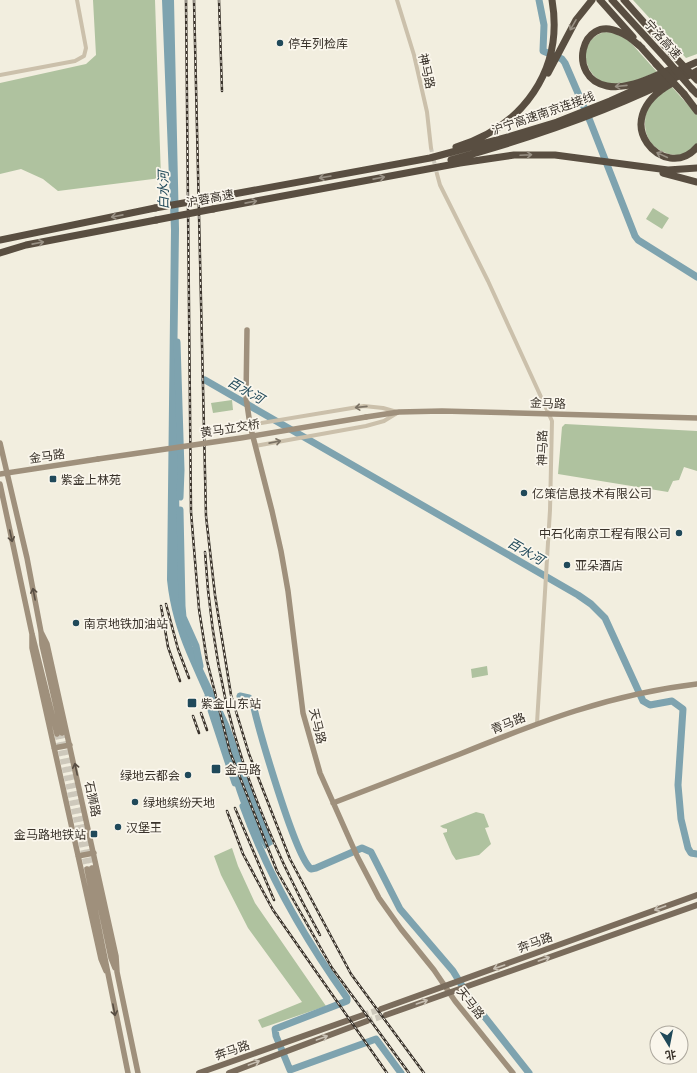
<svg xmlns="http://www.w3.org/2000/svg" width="697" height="1073" font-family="Inter,'Noto Sans SC',sans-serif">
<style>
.green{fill:#afc29f}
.water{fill:#7ea3af}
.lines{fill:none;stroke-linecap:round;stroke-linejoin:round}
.river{stroke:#7ea3af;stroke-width:7}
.street-tunnel{stroke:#cdc8bb;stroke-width:4;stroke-dasharray:4 2;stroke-linecap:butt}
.secondary-tunnel{stroke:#cdc8bb;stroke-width:5.5;stroke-dasharray:5.5 3;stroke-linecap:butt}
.primary-tunnel{stroke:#cdc8bb;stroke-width:6;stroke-dasharray:6 3;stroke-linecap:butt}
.street{stroke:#cbc0ab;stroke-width:4}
.secondary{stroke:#9f907c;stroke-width:5.5}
.primary{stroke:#7a6c5c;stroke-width:6}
.highway{stroke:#594e41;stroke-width:7}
.rail-casing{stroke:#39322a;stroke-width:2.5}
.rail{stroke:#faf6ec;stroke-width:1;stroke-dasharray:3;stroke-linecap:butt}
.secondary-bridge{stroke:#9f907c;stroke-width:5.5}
.highway-bridge{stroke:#594e41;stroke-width:7}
.oneway{stroke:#999185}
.oneway2{stroke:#7b7264}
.oneway3{stroke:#584e43}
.oneway4{stroke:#c7bfb2}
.poi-dot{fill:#20495a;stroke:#faf6ec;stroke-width:1.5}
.labels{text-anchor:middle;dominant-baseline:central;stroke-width:3.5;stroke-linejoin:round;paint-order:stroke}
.street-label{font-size:12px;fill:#39322a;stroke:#faf6ec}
.poi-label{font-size:12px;fill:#39322a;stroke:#faf6ec;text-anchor:start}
.water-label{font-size:13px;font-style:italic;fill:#20495a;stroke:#faf6ec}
</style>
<rect width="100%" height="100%" fill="#f2eedf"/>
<path class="green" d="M93,0H155L161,178L58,191L43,179L21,169L0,174V83L86,64L96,55Z
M633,0H697V54L686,58Z
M605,32L620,34L631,43L657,72C644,77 630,84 616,85C584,85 573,40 605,32Z
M672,87L697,115C697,123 697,136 697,143C690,164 646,157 645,125C645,115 647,107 654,100C658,95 666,91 672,87Z
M653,208L669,218L662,229L646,219Z
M232,400L233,410L213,413L211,403Z
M565,424L697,431V471L684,467L679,480L673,481L668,492L558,474L562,427Z
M487,666L488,675L472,678L471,669Z
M476,812L484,814L489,827L485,828L491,844L479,855L456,860L452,854L443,833L447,832V829L443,828L440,826Z
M232,848L238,866L255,903L326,1006L262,1028L258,1020L302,1002L248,928L221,875L214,856Z"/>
<path class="water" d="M162,0H174L179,229L177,375L181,603L186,628L194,650L229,724L273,844L265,849C256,834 247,818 240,801C230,774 225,746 215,720C196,669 173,637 167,580L171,230Z"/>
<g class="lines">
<path class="river" d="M539,0L544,25L543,51L562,59L565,63L590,121L635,236L638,240L697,277
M177,342L181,470L180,497
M205,380L578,595L591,604L605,618L643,701L650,705L672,701L683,709L678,785L681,819L688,848L691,853L697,854
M180,510L182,606L183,617L196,646L200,666
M240,696L249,698L253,704C259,730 295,856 311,869L316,868L362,848L371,852L400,909L453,971L469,997L529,1073
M207,698L235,783
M243,806C268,875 305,939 347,998V1001L275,1029L276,1036L290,1070L376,1039L401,1073"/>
<path class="street-tunnel" d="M431,148L437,174"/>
<path class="secondary-tunnel" d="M62,733L92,868
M57,734L87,869"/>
<path class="primary-tunnel" d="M363,1015L381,1009
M367,1021L386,1015"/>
<path class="street" d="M397,0L414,55L427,112L431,148
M0,75L75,61L84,56L86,48L77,0
M437,174L440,185L488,281L552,421L550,510L537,723
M250,425L364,406L383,408L397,412
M255,446L366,426L384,421L397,413"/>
<path class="secondary" d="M247,330L246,397L250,425L272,511L281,551L288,591L303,713L320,773L357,856L379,898L401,929L434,970L455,1001L513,1073
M366,417L399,412L442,411L697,418
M0,443L27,558L41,632L42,645L62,733
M0,474L98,459
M0,484L32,634L57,734
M41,632L47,644L116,956L117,972L138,1073
M32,634V648L101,959L106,971
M54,748L70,745
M333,803C375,787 418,770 460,754C539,722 611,694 697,684
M78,856L94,853
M92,868L111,958L115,968
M87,869L128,1073"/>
<path class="primary" d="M381,1009L697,895
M386,1015L697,905
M199,1073L363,1015
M229,1073L367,1021"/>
<path class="highway" d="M600,0L633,37
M612,0L666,59
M624,0L673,55
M639,45L656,64
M642,48C635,42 628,35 619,32C581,14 566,78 607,86C628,90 650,78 669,70
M548,73L576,20L592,0
M686,77L697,71
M671,84C604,121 666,184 697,147
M692,89L697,94
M684,94L697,111
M456,147C523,127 564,70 552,0
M451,160C532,138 611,111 685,73
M663,173L697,182
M212,198L430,158L508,137L557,122L610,101L697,62
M213,209L460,163L514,155H555L668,170L697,168
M0,240L155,208
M0,253L26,245L156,220"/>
<g class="rail-casing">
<path id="rail" d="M186,0L191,512L199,609L207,661L230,752L277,871L332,968L409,1073
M194,0L206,516L215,595L231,695L249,754L290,859L351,974L424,1073
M219,0L222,91
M205,552C208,602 215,653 226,702C245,782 280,863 320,935
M166,604L178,649L189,678
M161,606L168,647L180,681
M201,713L207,730
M193,716L199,733
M235,808L274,900
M227,811L243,854L273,910L387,1073"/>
</g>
<use href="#rail" class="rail"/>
<path class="secondary-bridge" d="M98,459L241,438L366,417"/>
<path class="highway-bridge" d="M673,55L697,80
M666,59L692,89
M656,64L684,94
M155,208L212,198
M156,220L213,209"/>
</g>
<defs><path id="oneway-shaft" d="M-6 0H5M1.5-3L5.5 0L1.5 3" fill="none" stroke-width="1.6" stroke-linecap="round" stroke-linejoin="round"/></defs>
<g class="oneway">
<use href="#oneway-shaft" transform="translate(573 25) rotate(120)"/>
<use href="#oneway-shaft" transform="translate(621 86) rotate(174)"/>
<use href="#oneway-shaft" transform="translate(526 155) rotate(-3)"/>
<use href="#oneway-shaft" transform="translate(662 155) rotate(-155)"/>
<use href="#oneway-shaft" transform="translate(325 177) rotate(170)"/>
<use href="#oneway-shaft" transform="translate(379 178) rotate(-11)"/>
<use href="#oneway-shaft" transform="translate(251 202) rotate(-11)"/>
<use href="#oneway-shaft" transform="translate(117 216) rotate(169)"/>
<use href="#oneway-shaft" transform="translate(38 243) rotate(-11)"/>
</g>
<g class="oneway2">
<use href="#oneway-shaft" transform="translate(361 407) rotate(174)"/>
<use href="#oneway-shaft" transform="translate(275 442) rotate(-11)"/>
</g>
<g class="oneway3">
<use href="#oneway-shaft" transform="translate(11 536) rotate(78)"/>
<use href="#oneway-shaft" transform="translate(34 594) rotate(-101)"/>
<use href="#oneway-shaft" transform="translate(76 769) rotate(-102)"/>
<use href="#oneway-shaft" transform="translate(114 1010) rotate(79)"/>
</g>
<g class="oneway4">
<use href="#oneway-shaft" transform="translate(660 908) rotate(160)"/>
<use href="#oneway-shaft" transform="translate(544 959) rotate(-19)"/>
<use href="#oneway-shaft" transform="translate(499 967) rotate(161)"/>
<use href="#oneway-shaft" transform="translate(422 1002) rotate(-19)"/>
<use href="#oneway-shaft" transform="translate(322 1038) rotate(-20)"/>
<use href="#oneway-shaft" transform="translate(254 1063) rotate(-20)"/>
</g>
<g class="poi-dot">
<circle cx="280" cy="43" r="4"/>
<rect x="49" y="475" width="8" height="8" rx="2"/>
<circle cx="524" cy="493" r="4"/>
<circle cx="679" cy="533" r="4"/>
<circle cx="567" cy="565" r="4"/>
<circle cx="76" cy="623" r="4"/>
<rect x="187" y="698" width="10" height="10" rx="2"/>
<rect x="211" y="764" width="10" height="10" rx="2"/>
<circle cx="188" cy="775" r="4"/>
<circle cx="135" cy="802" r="4"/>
<circle cx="118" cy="827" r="4"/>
<rect x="90" y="830" width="8" height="8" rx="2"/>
</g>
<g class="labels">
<g class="street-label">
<text transform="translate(663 39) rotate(48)">宁洛高速</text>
<text transform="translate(427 71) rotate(77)">神马路</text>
<text transform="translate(543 113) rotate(-19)">沪宁高速南京连接线</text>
<text transform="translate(210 198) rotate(-11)">沪蓉高速</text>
<text transform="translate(548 403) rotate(2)">金马路</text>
<text transform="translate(230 428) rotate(-9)">黄马立交桥</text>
<text transform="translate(542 448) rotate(-89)">神马路</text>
<text transform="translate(47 456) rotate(-8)">金马路</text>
<text transform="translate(508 723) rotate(-22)">青马路</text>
<text transform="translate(318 726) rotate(76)">天马路</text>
<text transform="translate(93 799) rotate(78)">石狮路</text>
<text transform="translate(535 942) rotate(-20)">奔马路</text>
<text transform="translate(471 1003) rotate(52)">天马路</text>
<text transform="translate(232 1050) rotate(-19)">奔马路</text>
</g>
<g class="poi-label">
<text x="288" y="43">停车列检库</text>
<text x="61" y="479">紫金上林苑</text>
<text x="532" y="493">亿策信息技术有限公司</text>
<text x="671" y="533" text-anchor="end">中石化南京工程有限公司</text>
<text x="575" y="565">亚朵酒店</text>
<text x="84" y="623">南京地铁加油站</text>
<text x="201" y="703">紫金山东站</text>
<text x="225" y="769">金马路</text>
<text x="180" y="775" text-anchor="end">绿地云都会</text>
<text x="143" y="802">绿地缤纷天地</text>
<text x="126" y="827">汉堡王</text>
<text x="86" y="834" text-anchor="end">金马路地铁站</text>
</g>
<g class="water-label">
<text transform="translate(163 190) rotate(-91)">白水河</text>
<text transform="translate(246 390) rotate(30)">百水河</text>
<text transform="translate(526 551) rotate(30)">百水河</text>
</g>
</g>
<g transform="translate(669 1045) rotate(170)"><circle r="19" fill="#faf6ec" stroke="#ada89e"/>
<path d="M0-3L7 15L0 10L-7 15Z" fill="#20495a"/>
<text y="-6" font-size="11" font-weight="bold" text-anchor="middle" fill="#39322a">北</text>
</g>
</svg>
